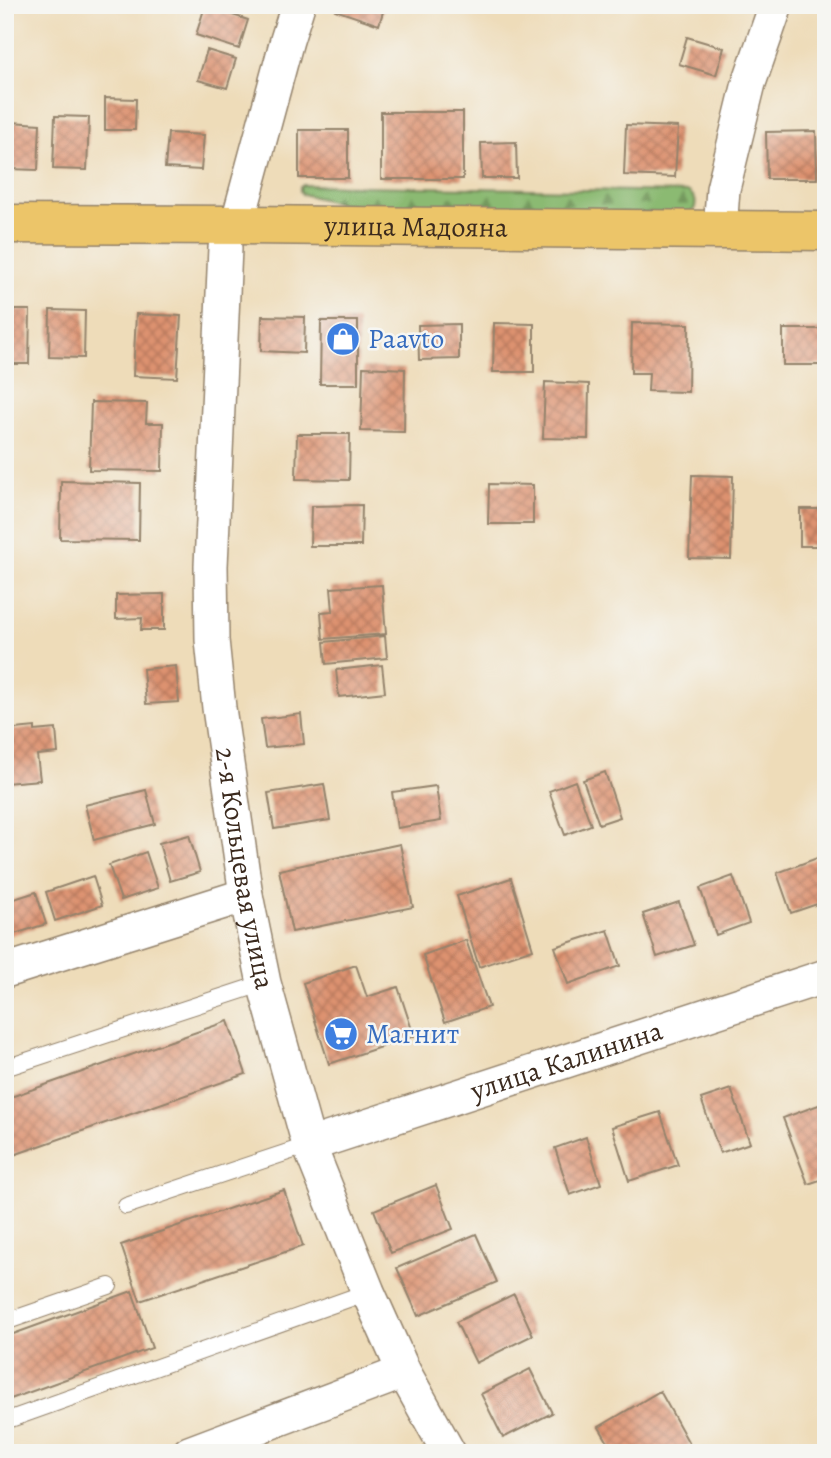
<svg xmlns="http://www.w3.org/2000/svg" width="831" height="1458" font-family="Alegreya,serif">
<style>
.forest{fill:url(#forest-firs);stroke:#637248;stroke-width:2}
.building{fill:url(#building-cross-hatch)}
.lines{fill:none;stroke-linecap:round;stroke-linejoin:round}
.lane-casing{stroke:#94836c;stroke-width:18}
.street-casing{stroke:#94836c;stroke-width:36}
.primary-casing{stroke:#94836c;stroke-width:41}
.lane{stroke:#fff;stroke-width:16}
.street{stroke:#fff;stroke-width:33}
.primary{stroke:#ecc569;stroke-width:38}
.labels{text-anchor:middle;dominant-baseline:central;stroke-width:5;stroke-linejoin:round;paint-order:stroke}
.street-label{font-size:28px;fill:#3b2a1e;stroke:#f6f6f2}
.shop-label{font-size:28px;fill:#366cbe;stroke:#f6f6f2;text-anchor:start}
</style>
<defs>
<pattern id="forest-firs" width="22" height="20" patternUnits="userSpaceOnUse" patternTransform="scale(1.75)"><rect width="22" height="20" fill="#8bba72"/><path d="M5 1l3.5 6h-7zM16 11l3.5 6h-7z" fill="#73975d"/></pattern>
<pattern id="building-cross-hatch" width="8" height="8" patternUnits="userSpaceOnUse" patternTransform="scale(1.75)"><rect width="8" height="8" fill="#dd9270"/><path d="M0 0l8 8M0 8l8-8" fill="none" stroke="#b4775b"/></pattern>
</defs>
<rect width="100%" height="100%" fill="#f6f6f2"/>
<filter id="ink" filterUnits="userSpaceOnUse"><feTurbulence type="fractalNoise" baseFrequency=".0143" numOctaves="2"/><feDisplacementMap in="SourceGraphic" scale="14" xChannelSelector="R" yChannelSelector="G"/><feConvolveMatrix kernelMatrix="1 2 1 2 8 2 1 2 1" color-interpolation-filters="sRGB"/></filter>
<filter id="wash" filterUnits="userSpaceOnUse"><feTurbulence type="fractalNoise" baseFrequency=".00686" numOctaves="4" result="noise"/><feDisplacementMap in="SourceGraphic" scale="28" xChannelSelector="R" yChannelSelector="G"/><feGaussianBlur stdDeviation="1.57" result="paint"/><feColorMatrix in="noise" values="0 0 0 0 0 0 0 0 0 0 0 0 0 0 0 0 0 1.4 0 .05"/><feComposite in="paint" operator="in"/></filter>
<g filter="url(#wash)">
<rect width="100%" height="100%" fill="#eedcb9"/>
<path class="forest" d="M303,185L689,192C696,198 697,202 694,210L688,214L358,208L302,194L300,191V187Z"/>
<g id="blocks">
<path class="building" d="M337,5H385L379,25L335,10Z
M205,6L248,20L239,49L196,35Z
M687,37L724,48L716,75L679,64Z
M207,50L236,59L227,88L198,80Z
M105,98L136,99L135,130H105Z
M381,112H463V179H381Z
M55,116L89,117L87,170L53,169Z
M11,122L40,124L38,170L9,169Z
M626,125L678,127L675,177L624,175Z
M299,130H348V178H299Z
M816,131L817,179H767L766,132Z
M168,133L204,135L201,170L165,168Z
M516,142L517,178H482L481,143Z
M5,310H30L29,364H5Z
M50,310L85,311L84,358L49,357Z
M136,314L181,316L177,378L133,376Z
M262,316L305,317L304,353L261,351Z
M321,321H358V384H320Z
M494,323L534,324V372H493Z
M632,323L689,324L688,392L648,391L649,373H631Z
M459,324V359L419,360L418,325Z
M783,329H826V365H783Z
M363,367L405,369L404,432L361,431Z
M545,382L589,384L588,439L543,438Z
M91,402L147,403L146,423H163L162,471L89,470Z
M297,434H350L349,480L296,479Z
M692,475L733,476L731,559L689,558Z
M61,481L140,483L139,540L60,539Z
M489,484L533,485V524H488Z
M362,505L361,546H310L311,506Z
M800,509H826V546H800Z
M382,585L386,634L323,639L321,612L333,611L331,588Z
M164,594V630H141L142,618L116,619V595Z
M385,636L387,658L326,664L324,642Z
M382,665L385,692L339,697L336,670Z
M176,666L179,702L146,704L143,669Z
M301,714L304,744L265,748L261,719Z
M35,727V731L56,729L58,753L37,755L40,780L5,783V730Z
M605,772L620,817L599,824L583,780Z
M575,781L591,825L565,835L549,791Z
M324,784L330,820L274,829L268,793Z
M436,786L441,821L397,828L392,792Z
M146,790L155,824L94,840L85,805Z
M189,835L200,872L170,881L159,843Z
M400,844L413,907L292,932L279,870Z
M146,852L158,888L121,900L109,865Z
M817,858L826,883V901L791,913L777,873Z
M93,876L102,905L55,921L46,892Z
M733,876L749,923L716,935L700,888Z
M511,878L533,949L479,967L457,896Z
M36,892L46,924L5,937V902Z
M679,902L694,945L657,957L643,914Z
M608,930L620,966L568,984L555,947Z
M466,940L489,1007L445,1022L423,955Z
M356,965L367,997L398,987L414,1036L329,1064L303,983Z
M228,1021L246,1074L5,1158V1099Z
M731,1089L750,1143L720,1153L701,1099Z
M824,1103L826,1108V1178L808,1184L783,1118Z
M660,1112L678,1165L629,1181L612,1127Z
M586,1137L601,1184L570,1195L555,1148Z
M436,1185L453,1229L391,1253L374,1210Z
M284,1190L303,1246L140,1301L121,1245Z
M476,1234L497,1282L418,1316L397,1268Z
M132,1291L152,1348L5,1401V1337Z
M514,1294L533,1335L476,1363L456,1322Z
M530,1369L552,1413L503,1438L481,1394Z
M660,1391L690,1445L676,1453H614L599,1427Z"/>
</g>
</g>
<g filter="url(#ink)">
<use href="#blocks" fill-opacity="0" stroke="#94836c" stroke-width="2"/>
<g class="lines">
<g class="lane-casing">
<path id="lane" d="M5,1068L264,983
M126,1206L309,1145
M5,1322L109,1286
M5,1421L368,1292"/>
</g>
<g class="street-casing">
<g id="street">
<path d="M237,225L287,40L298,5"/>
<path d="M720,230L723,189L749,83L776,5"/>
<path id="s1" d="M225,248L211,566L212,640L219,708L246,895L264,983L309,1145L368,1292L404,1372L449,1453"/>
<path d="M5,971L246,895"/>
<path id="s2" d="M309,1145L826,976"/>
<path d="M189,1453L404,1372"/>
</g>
</g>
<g class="primary-casing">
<g id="primary">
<path id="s3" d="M5,224L237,225L826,231"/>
</g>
</g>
<use href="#lane" class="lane"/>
<use href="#street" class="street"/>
<use href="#primary" class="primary"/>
</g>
</g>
<defs>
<g id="shop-disc" transform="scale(1.75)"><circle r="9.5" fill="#3f7fe0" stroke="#f6f6f2"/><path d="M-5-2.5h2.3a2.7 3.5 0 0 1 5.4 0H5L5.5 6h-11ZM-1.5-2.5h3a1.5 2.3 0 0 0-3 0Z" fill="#fff"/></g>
<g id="supermarket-disc" transform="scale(1.75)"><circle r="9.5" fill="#3f7fe0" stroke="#f6f6f2"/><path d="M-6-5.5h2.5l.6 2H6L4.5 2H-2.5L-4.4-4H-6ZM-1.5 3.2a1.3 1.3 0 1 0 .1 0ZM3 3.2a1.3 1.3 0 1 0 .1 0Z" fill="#fff"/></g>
</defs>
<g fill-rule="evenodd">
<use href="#shop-disc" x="343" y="339"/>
<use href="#supermarket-disc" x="341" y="1034"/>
</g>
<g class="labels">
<g class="street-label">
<text stroke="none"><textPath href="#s3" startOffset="411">улица Мадояна</textPath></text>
<text stroke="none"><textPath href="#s1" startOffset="623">2-я Кольцевая улица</textPath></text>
<text stroke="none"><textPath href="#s2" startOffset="271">улица Калинина</textPath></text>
</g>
<g class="shop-label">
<text x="368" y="339">Paavto</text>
<text x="366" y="1034">Магнит</text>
</g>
</g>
<rect width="831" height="1458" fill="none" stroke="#f6f6f2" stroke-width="28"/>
</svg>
